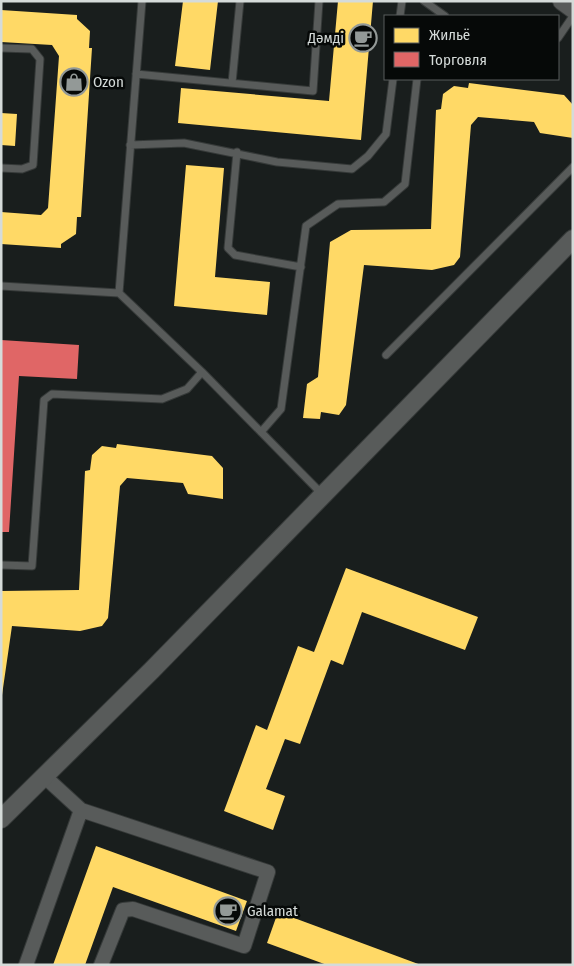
<svg xmlns="http://www.w3.org/2000/svg" width="574" height="966" font-family="'Fira Sans Condensed',sans-serif">
<style>
.homes{fill:#ffd966}
.shops{fill:#e06666}
.lines{fill:none;stroke-linecap:round;stroke-linejoin:round}
.service-casing{stroke:#363a39;stroke-width:9}
.minor-casing{stroke:#363a39;stroke-width:16}
.tertiary-casing{stroke:#363a39;stroke-width:20}
.service{stroke:#585b5a;stroke-width:7}
.minor{stroke:#585b5a;stroke-width:14}
.tertiary{stroke:#585b5a;stroke-width:18}
.labels{text-anchor:middle;dominant-baseline:central;stroke-width:5;stroke-linejoin:round;paint-order:stroke}
.poi-label{font-size:15px;fill:#d5dbd9;stroke:#060908;text-anchor:start}
</style>
<rect width="100%" height="100%" fill="#191e1d"/>
<path class="homes" d="M183,1H218L210,70L175,66Z
M338,1H373L361,140L178,123L181,88L329,101Z
M1,10L77,15V19L90,31L89,48H92L81,217H77L76,234L61,244V248L1,244V212L41,215L48,208L59,56L52,45L1,42Z
M469,83L564,95L573,105V138L540,133L534,122L478,117L471,125L460,257L454,265L432,270L364,265L346,405L339,415L321,412L320,419L303,418L307,384L318,377L330,242L351,230L431,229L436,110L441,109L443,94L454,86L468,88Z
M1,113L17,114L15,146L1,145Z
M186,165L224,168L215,277L270,282L267,315L174,306Z
M117,444L212,456L223,468V499L188,494L183,483L127,478L120,486L108,618L102,626L80,631L12,626L1,702V591L79,590L85,471L90,470L92,455L102,446L116,448Z
M346,568L478,617L465,650L362,612L343,665L331,660L300,744L285,739L266,789L285,796L273,830L224,811L256,725L267,730L298,646L314,652Z
M96,846L247,901L236,931L113,887L85,965H53Z
M278,912L421,965H327L267,943Z"/>
<path class="shops" d="M1,340L79,345L77,379L19,376L9,532H1Z"/>
<g class="lines">
<g class="service-casing">
<path id="service" d="M142,1L119,293L202,372L322,494
M424,1L445,16
M400,16L402,1
M558,38L573,16
M1,48L32,49L40,59L33,165L22,169L1,168
M136,74L313,91L319,1
M232,83L240,1
M130,145L184,143L277,162L352,169L368,156L386,134L393,79
M237,152L228,248L235,255L301,267
M1,286L119,293
M386,355L573,167
M261,432L281,409L306,226L338,204L384,202L405,184L417,79
M1,565L32,566L44,400L52,394L162,399L187,389L202,372"/>
</g>
<g class="minor-casing">
<path id="minor" d="M81,810L268,872L244,946L133,909L123,910L101,965
M26,965L81,810L45,777"/>
</g>
<g class="tertiary-casing">
<path id="tertiary" d="M562,1L573,9
M1,819L152,670L573,239"/>
</g>
<use href="#service" class="service"/>
<use href="#minor" class="minor"/>
<use href="#tertiary" class="tertiary"/>
</g>
<defs>
<g id="cafe-ring" transform="scale(1.4375)"><circle r="9.5" fill="#060908" stroke="#939997" stroke-width="1.5"/><path d="M-5.5-4.5H6V0H3Q3 3.5 0 3.5H-2.5Q-5.5 3.5-5.5 0ZM3-3.2v2h1.7v-2ZM-6 4.5H4V6H-6Z" fill="#939997"/></g>
<g id="shop-ring" transform="scale(1.4375)"><circle r="9.5" fill="#060908" stroke="#939997" stroke-width="1.5"/><path d="M-5-2.5h2.3a2.7 3.5 0 0 1 5.4 0H5L5.5 6h-11ZM-1.5-2.5h3a1.5 2.3 0 0 0-3 0Z" fill="#939997"/></g>
</defs>
<g fill-rule="evenodd">
<use href="#cafe-ring" x="363" y="38"/>
<use href="#shop-ring" x="74" y="82"/>
<use href="#cafe-ring" x="228" y="911"/>
</g>
<g class="labels">
<g class="poi-label">
<text x="344" y="38" text-anchor="end">Дәмді</text>
<text x="93" y="82">Ozon</text>
<text x="247" y="911">Galamat</text>
</g>
</g>
<rect width="574" height="966" fill="none" stroke="#d5dbd9" stroke-width="5"/>
<rect x="384" y="15" width="175" height="65" fill="#060908" stroke="#595d5c"/>
<rect x="394" y="28" width="25" height="15" fill="#ffd966" stroke="#595d5c"/>
<text x="429" y="40" font-size="15" fill="#d5dbd9">Жильё</text>
<rect x="394" y="52" width="25" height="15" fill="#e06666" stroke="#595d5c"/>
<text x="429" y="65" font-size="15" fill="#d5dbd9">Торговля</text>
</svg>
